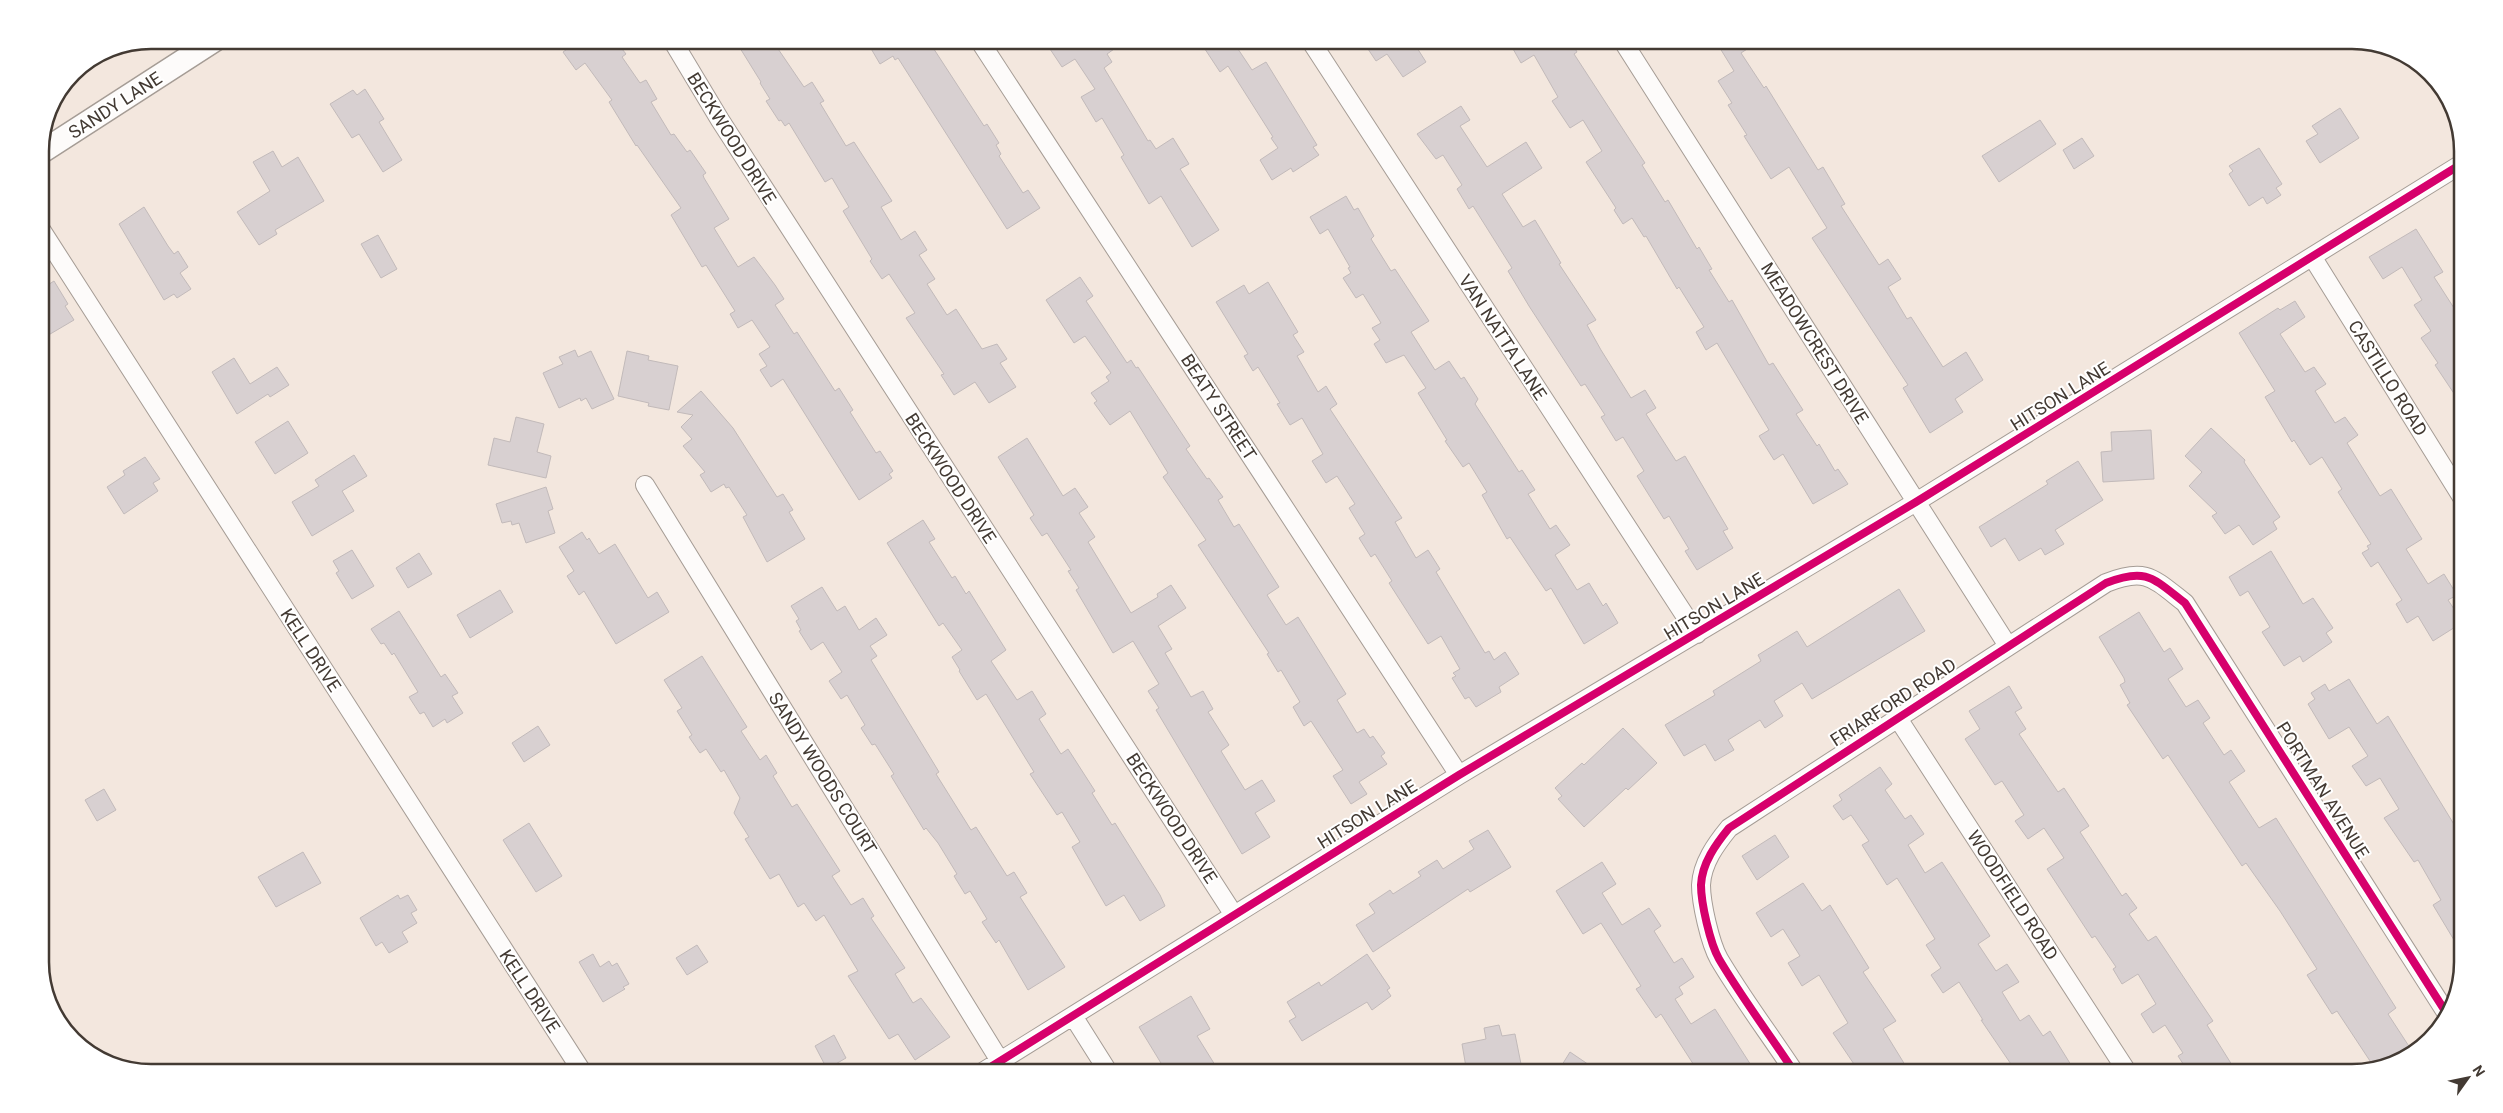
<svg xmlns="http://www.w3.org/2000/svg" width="2503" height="1113" font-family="Roboto,sans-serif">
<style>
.building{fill:#d8d0d1;stroke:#c2baba}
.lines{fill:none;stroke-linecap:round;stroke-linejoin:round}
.minor-casing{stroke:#a59c95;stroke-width:20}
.tertiary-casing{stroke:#a59c95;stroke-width:25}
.minor{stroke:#fdfbfa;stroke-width:18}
.tertiary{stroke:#fdfbfa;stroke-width:22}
.cycleway-casing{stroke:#fff;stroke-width:11}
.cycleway{stroke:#d6006c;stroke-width:8}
.labels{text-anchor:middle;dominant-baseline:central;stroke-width:4;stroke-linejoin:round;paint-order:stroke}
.street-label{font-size:18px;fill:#433a33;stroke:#fff}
.rim{fill:none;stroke:#433a33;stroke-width:2.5}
</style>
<rect width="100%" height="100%" fill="#f3e7de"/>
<path class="building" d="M580,40H615L626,54L622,57L640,83L646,80L657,99L651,102L671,135L674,134L687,152L690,150L706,173L703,175L704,178L729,219L714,228L738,267L754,257L775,285L784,299L775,305L794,334L797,332L835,391L839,388L853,410L850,412L876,453L880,451L893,471L889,474L892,478L859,500L783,379L771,387L760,370L767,366L759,354L770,347L752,320L738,328L730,314L735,311L706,265L702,267L671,215L681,208L637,145L636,146L609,102L612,100L585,63L576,70L563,52Z
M735,40H772L804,87L812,82L824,101L820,103L846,146L854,142L892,201L881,207L901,240L915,231L927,250L919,255L935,279L927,284L947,315L956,309L982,349L997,344L1007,359L1000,363L1016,387L989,403L975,382L954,395L941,375L944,374L906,318L915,313L889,274L882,279L870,261L872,259L843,211L849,207L832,178L825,182L789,123L785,126L781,120L779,121L766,101L770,99L760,83L761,82Z
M866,40H928L984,126L987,124L999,143L996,145L1001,154L999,156L1023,193L1028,190L1040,208L1007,229L898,58L895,60L893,56L880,64Z
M1044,40H1127L1107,54L1112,62L1104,68L1148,141L1150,140L1156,149L1173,138L1189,164L1180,169L1219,230L1192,247L1161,196L1149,204L1121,157L1124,155L1102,118L1096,122L1081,97L1095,89L1075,59L1062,67Z
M1199,40H1232L1252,70L1266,62L1317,145L1313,147L1319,155L1293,172L1291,168L1272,180L1260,160L1278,148L1271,138L1273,137L1228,66L1220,72Z
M1362,40H1412L1426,62L1403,77L1387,54L1376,61Z
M1508,40H1570L1577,52L1574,54L1645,163L1642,165L1665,202L1668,200L1697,249L1699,247L1712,269L1709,270L1729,302L1732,300L1769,365L1773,363L1803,410L1796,414L1817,446L1819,444L1835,471L1838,469L1848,484L1813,504L1783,454L1774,460L1759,436L1769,430L1717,343L1706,350L1696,332L1704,327L1679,287L1677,289L1646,236L1644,237L1632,218L1623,224L1614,210L1616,208L1586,162L1602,151L1583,120L1570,128L1552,101L1558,97L1534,55L1521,63Z
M1715,40H1761L1741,53L1764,88L1766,86L1818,170L1823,167L1845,204L1841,206L1879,265L1888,259L1901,279L1888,287L1907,319L1911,317L1943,367L1966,352L1983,380L1955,399L1963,412L1930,433L1903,388L1908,385L1812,238L1827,228L1789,167L1771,179L1744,136L1747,135L1728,105L1732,103L1718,81L1734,71Z
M365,89L384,119L379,122L402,160L383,172L359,134L352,138L330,104L353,90L357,95Z
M1461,106L1470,120L1460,126L1487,167L1526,142L1542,168L1502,194L1523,227L1535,220L1561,263L1559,264L1596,320L1587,325L1601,350L1631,398L1645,390L1656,408L1646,414L1676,461L1685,456L1728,529L1723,531L1733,548L1697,570L1685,551L1689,549L1669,516L1664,519L1637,476L1644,471L1623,437L1616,441L1601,417L1605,415L1585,384L1581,386L1529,306L1508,271L1512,268L1473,206L1469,209L1457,189L1462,185L1443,155L1436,159L1417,134Z
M2340,108L2359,138L2320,163L2306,141L2318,134L2312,126Z
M2040,120L2056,144L1999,182L1982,156Z
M2082,138L2094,156L2074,169L2063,150Z
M2259,148L2282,184L2276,188L2281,195L2267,204L2263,197L2249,206L2229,174L2233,171L2229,166Z
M273,151L282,167L298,157L324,201L275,230L277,234L259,245L237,212L270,191L253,162Z
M1346,196L1354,210L1358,208L1374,236L1371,239L1391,271L1395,269L1429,321L1411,332L1435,370L1449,361L1461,379L1464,377L1478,399L1475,404L1519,472L1522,470L1535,490L1528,494L1550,529L1556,525L1570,545L1555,555L1577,590L1589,583L1603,606L1606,603L1618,623L1584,644L1551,588L1546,591L1510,537L1507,539L1482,495L1487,492L1469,463L1463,467L1445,441L1447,440L1418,393L1426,388L1404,355L1386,363L1374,344L1380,340L1372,328L1381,323L1363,294L1356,298L1343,278L1351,273L1348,268L1350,267L1328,229L1320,234L1310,217Z
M144,207L168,246L174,254L178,251L188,267L180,273L191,289L177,298L174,294L164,300L119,224Z
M2416,229L2443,272L2434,277L2463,322V407L2435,365L2438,363L2421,338L2431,331L2414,305L2422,300L2402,267L2383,279L2369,257Z
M378,235L397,269L381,278L361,244Z
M1080,277L1093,296L1086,301L1102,325L1127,363L1131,360L1136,368L1138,367L1190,446L1186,449L1207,479L1209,478L1223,497L1218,500L1234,527L1239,524L1279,587L1267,595L1286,625L1298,617L1346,694L1337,700L1357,733L1364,729L1370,738L1373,736L1385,753L1381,756L1387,764L1359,782L1367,794L1351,804L1333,776L1343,770L1311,721L1304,726L1293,707L1300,702L1281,670L1278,672L1267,654L1269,653L1198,545L1206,540L1163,477L1168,473L1130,411L1110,425L1094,403L1097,401L1091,393L1109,381L1106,377L1111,373L1085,336L1074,343L1046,300Z
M54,281L68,304L65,306L74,320L40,340V290Z
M1268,282L1298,332L1293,335L1304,352L1297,356L1318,392L1326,386L1337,404L1330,409L1402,518L1395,522L1416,558L1428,550L1440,569L1436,572L1485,653L1489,651L1494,660L1505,652L1519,674L1499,687L1501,692L1476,707L1469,697L1465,699L1452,678L1456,676L1453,673L1460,669L1441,636L1428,644L1389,583L1392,581L1375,554L1371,557L1359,538L1365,534L1349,508L1355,504L1337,476L1326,483L1312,461L1323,454L1302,418L1290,425L1277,404L1280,403L1258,367L1253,371L1244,356L1248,354L1216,302L1244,285L1249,294Z
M2295,301L2305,317L2280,334L2305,372L2314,367L2326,384L2315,391L2335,423L2345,417L2358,435L2347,443L2380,496L2391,489L2422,539L2406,549L2428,584L2444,574L2457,595L2448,600L2460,618L2457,619L2460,624L2433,641L2418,616L2407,623L2396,604L2402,600L2378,562L2371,567L2362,553L2369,549L2367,546L2371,544L2338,492L2342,489L2322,457L2310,465L2294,440L2292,442L2265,397L2275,391L2239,333L2278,308L2280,310Z
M575,350L578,357L591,351L614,399L592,409L586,398L581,401L580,398L559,408L543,373L563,364L559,357Z
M627,351L649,356L648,360L678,366L669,410L648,406L649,403L618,396Z
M234,358L250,384L277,367L289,385L270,397L268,394L237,414L212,372Z
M701,391L733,428L777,497L783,494L793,510L789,512L805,539L767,562L743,517L747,515L729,487L726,488L724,484L711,492L700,475L705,472L683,446L692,439L681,427L693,415L677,412Z
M516,417L544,424L537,452L551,456L546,478L488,465L494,438L510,442Z
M288,421L308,453L275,474L255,442Z
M2211,428L2245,460L2244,462L2280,517L2273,522L2277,529L2253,545L2239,525L2225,534L2212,516L2217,513L2189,486L2202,472L2185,456Z
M2151,430L2154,479L2103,482L2101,452L2112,451L2111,432Z
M1027,438L1063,496L1075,488L1088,507L1079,513L1095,537L1088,542L1131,613L1158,597L1157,594L1171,585L1186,608L1158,626L1172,649L1165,653L1191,697L1203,691L1213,709L1208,712L1229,745L1221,751L1245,790L1262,780L1275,801L1255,813L1270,837L1242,854L1156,710L1159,708L1148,691L1159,684L1133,641L1113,653L1076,590L1079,588L1068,571L1071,570L1047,533L1042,536L1030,518L1034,515L998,457Z
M354,455L367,476L342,491L354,511L312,536L292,502L319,486L315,480Z
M145,457L160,479L153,483L158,491L124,514L107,487L125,475L123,471Z
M2078,461L2103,500L2055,530L2064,544L2045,555L2041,548L2019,561L2005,538L1991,547L1979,527L2048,484L2046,481Z
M546,487L553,509L548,511L555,533L526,543L519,523L512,525L511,521L502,523L496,504Z
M923,520L935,539L929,542L952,578L955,576L966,594L969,591L1006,650L991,661L1017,700L1032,691L1046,714L1039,719L1061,754L1068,749L1095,791L1092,793L1112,825L1115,823L1160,895L1165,906L1140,921L1124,895L1106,906L1072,847L1080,842L1062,812L1057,815L1030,774L1034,772L986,694L977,700L959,671L960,670L952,657L962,650L943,623L939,626L887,543Z
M582,532L587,540L589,538L599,554L615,544L648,598L657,592L669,612L616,644L584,591L579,595L567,576L574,571L559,547Z
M352,550L374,586L352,599L336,573L339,571L333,561Z
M2271,551L2303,604L2313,598L2333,628L2326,633L2332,642L2303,662L2300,656L2284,666L2262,632L2270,627L2248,591L2240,596L2229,577Z
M419,553L432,574L408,588L396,568Z
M822,587L837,611L845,606L859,630L876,618L887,635L870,646L877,656L871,660L939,772L936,774L971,830L976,827L1007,876L1014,872L1027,893L1020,897L1065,967L1028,990L999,940L996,943L982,922L987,919L970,891L965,894L954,876L957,874L938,843L926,828L924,830L891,776L894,774L875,744L872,745L861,728L865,725L847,695L841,699L829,681L842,672L823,642L811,650L799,631L801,630L796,621L799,619L791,606Z
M1899,589L1925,631L1812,699L1802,683L1774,701L1783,716L1765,728L1760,720L1728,740L1734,750L1715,761L1705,744L1684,756L1665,725L1715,695L1713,691L1761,661L1758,655L1797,631L1807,647Z
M500,590L513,612L470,638L457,615Z
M399,611L441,677L445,674L458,693L452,696L463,713L447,723L445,719L433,727L424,712L420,714L409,697L418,692L394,653L392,655L384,643L381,644L371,629Z
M2139,612L2164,652L2170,648L2183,669L2168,679L2186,707L2198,700L2210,718L2203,723L2224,755L2231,750L2245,771L2229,782L2259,828L2276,818L2396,1008L2388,1014L2414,1054L2374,1067L2337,1011L2332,1014L2307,975L2317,969L2280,911L2246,863L2242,866L2168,755L2163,759L2127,705L2130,703L2120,685L2125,682L2124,678L2099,637Z
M702,656L747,727L741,731L760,760L766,755L777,773L773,776L792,807L797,804L840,871L832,876L851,905L863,898L874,916L871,918L905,968L895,974L913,1003L921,998L950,1037L915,1060L898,1034L889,1039L848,976L858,971L824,915L816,921L804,903L798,907L779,874L770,879L745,839L749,837L734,813L740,798L724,770L721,772L706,749L700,753L689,737L692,735L677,711L682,708L664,680Z
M2349,679L2377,724L2388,716L2455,826L2463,821V955L2433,905L2441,900L2418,860L2414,862L2384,818L2399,809L2380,778L2366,786L2352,766L2368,756L2349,727L2329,739L2308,704L2315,699L2311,693L2325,684L2329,691Z
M2009,686L2022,708L2015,712L2026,729L2019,734L2058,792L2064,788L2089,826L2080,832L2122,896L2126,893L2137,908L2129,914L2148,941L2156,936L2213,1021L2207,1025L2237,1073H2189L2178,1056L2183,1053L2165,1025L2153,1033L2141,1014L2156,1004L2138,974L2122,984L2113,969L2116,967L2095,936L2092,938L2047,869L2064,858L2044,828L2028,839L2015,821L2024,815L2002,781L1995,785L1965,739L1980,729L1969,711Z
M538,726L550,745L524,762L512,743Z
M1623,728L1657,763L1628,790L1626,788L1584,827L1558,799L1562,796L1555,788L1582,763L1584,765Z
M1880,767L1892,784L1885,790L1905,819L1911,815L1924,834L1908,845L1925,873L1942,862L1990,936L1978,944L1996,971L2007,964L2019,982L2002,992L2020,1021L2029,1015L2043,1036L2050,1031L2076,1073H2017L1981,1020H1983L1959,982L1943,993L1931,975L1941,968L1926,945L1935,939L1897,878L1887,885L1862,845L1869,841L1851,815L1843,820L1833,806L1842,800L1839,795Z
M104,789L116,810L97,821L85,800Z
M529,823L562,876L536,892L503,840Z
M1488,830L1511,867L1470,892L1468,889L1373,952L1356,925L1375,913L1369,904L1390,890L1393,894L1421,876L1418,872L1437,860L1443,869L1474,849L1469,841Z
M1775,835L1789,857L1757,880L1742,856Z
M303,852L321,883L276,907L258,877Z
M1602,862L1616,884L1602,893L1622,925L1649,908L1661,926L1654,931L1674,963L1682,958L1694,977L1679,987L1683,994L1675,999L1691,1024L1715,1009L1756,1073H1699L1661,1014L1656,1018L1636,989L1641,986L1601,923L1583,934L1556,891Z
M1803,883L1822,911L1830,905L1869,968L1863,972L1896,1021L1883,1029L1910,1073H1860L1833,1033L1848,1023L1819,975L1802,986L1788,963L1800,956L1783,929L1771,937L1756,913Z
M398,895L400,899L408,895L417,910L411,913L417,923L402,932L408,942L389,953L382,942L376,946L360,918Z
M697,945L708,962L687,975L676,958Z
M593,954L600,967L609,961L612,966L617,963L629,984L623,987L625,989L603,1002L579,962Z
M1367,954L1390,988L1387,990L1391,996L1372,1010L1367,1002L1302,1041L1289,1021L1296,1017L1287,1002L1319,982L1321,986Z
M1191,996L1210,1029L1197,1036L1220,1073H1167L1139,1027Z
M1499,1025L1502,1036L1515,1034L1522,1069L1499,1073H1467L1462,1044L1486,1039L1484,1028Z
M834,1035L846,1058L827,1069L815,1046Z
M1570,1052L1601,1073H1557Z"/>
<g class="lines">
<g class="minor-casing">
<path id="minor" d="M672,40L720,120L1234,915
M979,40L1459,775
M1310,40L1697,634
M1622,40L2008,646
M40,228L583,1073
M2313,258L2463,499
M645,485L1000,1061
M1897,717L2128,1073
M1073,1016L1109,1073
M981,1073L1459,775L1916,502L2463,163
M1795,1073C1770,1035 1742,998 1719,959C1710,943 1701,903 1701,885C1702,863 1716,844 1729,828L2106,583C2146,567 2153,578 2185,603L2447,1014"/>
</g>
<g class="tertiary-casing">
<path id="tertiary" d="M40,153L215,40"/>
</g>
<use href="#minor" class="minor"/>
<use href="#tertiary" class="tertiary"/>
<g class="cycleway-casing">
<path id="cycleway" d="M981,1073L1459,775L1916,502L2463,163
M1795,1073C1770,1035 1742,998 1719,959C1710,943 1701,903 1701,885C1702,863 1716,844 1729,828L2106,583C2146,567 2153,578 2185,603L2447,1014"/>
</g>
<use href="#cycleway" class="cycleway"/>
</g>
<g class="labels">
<g class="street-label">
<text transform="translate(115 105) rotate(-33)">SANDY LANE</text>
<text transform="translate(732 138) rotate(58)">BECKWOOD DRIVE</text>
<text transform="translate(1503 337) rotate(57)">VAN NATTA LANE</text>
<text transform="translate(1815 343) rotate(58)">MEADOWCREST DRIVE</text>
<text transform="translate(2388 378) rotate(58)">CASTILLO ROAD</text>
<text transform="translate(2060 396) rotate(-32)">HITSON LANE</text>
<text transform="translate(1219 407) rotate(57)">BEATY STREET</text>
<text transform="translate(951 478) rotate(57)">BECKWOOD DRIVE</text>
<text transform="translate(1714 606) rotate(-31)">HITSON LANE</text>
<text transform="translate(311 650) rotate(57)">KELL DRIVE</text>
<text transform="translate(1893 702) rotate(-33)">FRIARFORD ROAD</text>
<text transform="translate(823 773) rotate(58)">SANDY WOODS COURT</text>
<text transform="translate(2323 790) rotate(58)">PORTMAN AVENUE</text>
<text transform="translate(1367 814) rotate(-32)">HITSON LANE</text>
<text transform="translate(1172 818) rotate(57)">BECKWOOD DRIVE</text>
<text transform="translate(2013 895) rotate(57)">WOODFIELD ROAD</text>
<text transform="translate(530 991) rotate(57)">KELL DRIVE</text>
</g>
</g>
<path d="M0 0H2503V1113H0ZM151 49H2352A102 102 0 0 1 2454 151V962A102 102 0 0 1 2352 1064H151A102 102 0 0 1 49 962V151A102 102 0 0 1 151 49Z" fill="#fff" fill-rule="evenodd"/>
<path class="rim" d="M151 49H2352A102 102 0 0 1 2454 151V962A102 102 0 0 1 2352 1064H151A102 102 0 0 1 49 962V151A102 102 0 0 1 151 49Z"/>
<g transform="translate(2468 1078) rotate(57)" stroke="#ffffff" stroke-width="4" paint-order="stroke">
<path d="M0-4L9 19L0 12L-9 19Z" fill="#433a33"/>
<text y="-8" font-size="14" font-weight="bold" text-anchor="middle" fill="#433a33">N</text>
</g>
</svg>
